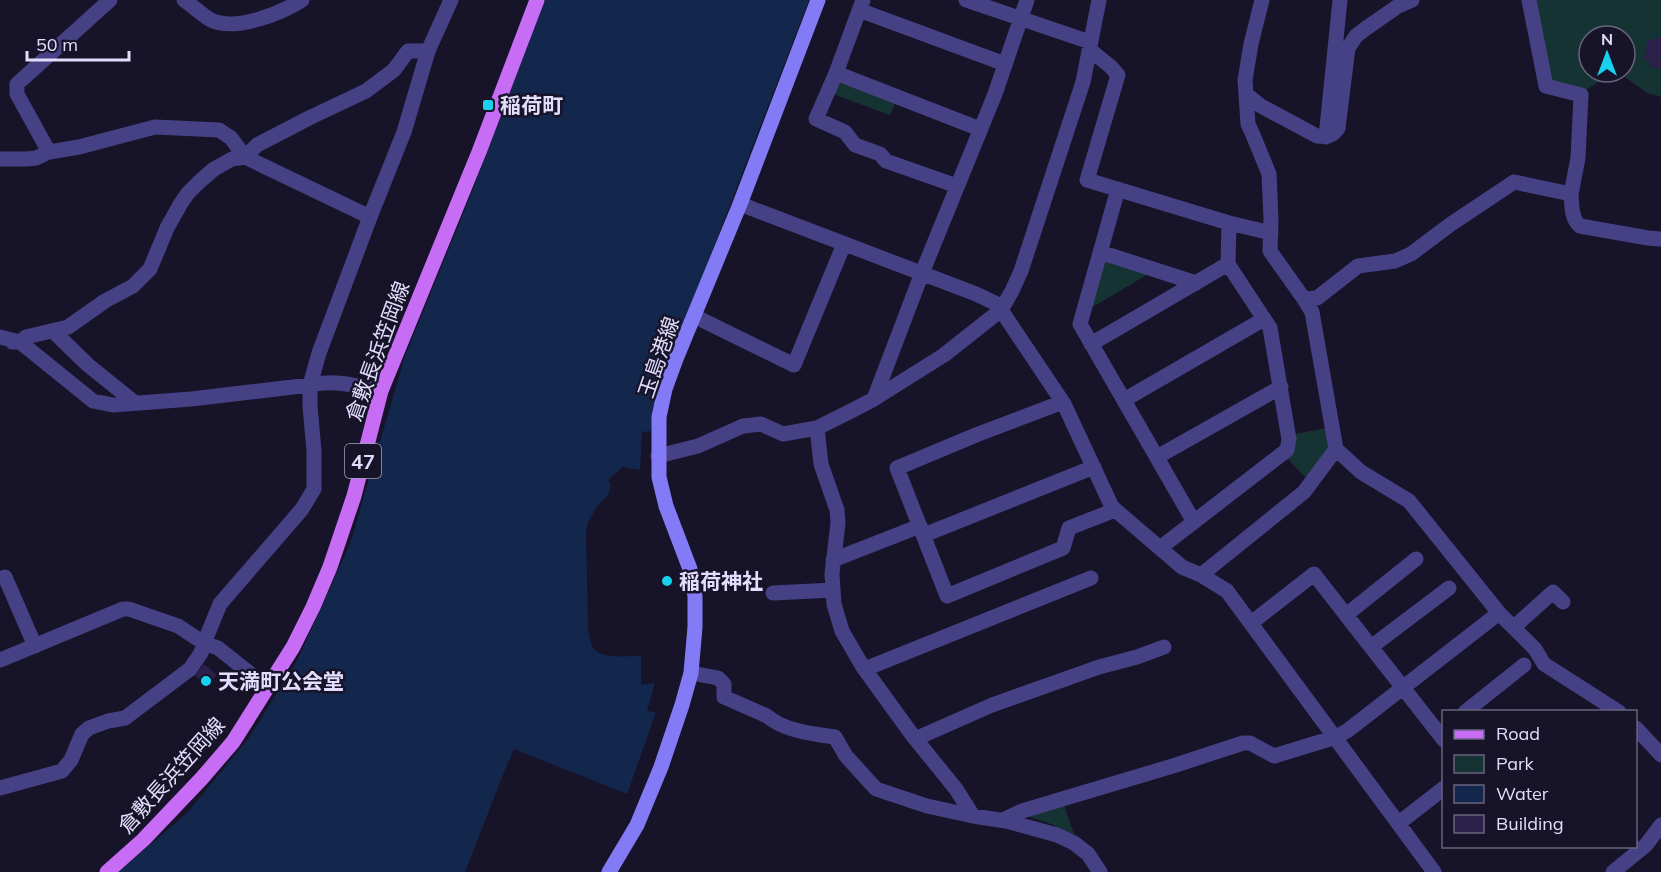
<svg xmlns="http://www.w3.org/2000/svg" width="1661" height="872" font-family="Mulish,'Noto Sans JP',sans-serif">
<style>
.green{fill:#163333}
.water{fill:#13274d}
.building{fill:#2a2049}
.lines{fill:none;stroke-linecap:round;stroke-linejoin:round}
.street{stroke:#464185;stroke-width:15}
.secondary{stroke:#837bf6;stroke-width:15}
.primary{stroke:#c76cf5;stroke-width:15}
.poi-dot{fill:#17d1ef;stroke:#171329;stroke-width:2}
.labels{text-anchor:middle;dominant-baseline:central;stroke-width:5;stroke-linejoin:round;paint-order:stroke}
.shield{fill:#171329;stroke:#a5a0bd;stroke-width:1.5}
.shield-label{font-size:20px;font-weight:bold;fill:#e2ddfd}
.poi-label{font-size:21px;font-weight:bold;fill:#e2ddfd;stroke:#171329;text-anchor:start}
.street-label{font-size:21px;fill:#e2ddfd;stroke:#171329}
</style>
<rect width="100%" height="100%" fill="#171329"/>
<path class="green" d="M1534,0H1661V97L1647,93L1618,72H1625V36H1589V72H1613L1586,90L1550,81Z
M837,81L895,103L890,115L833,94Z
M1108,260L1152,272L1089,309L1102,262Z
M1327,428L1333,450L1308,480L1287,458L1295,434Z
M1064,805L1074,834L1070,835L1051,824L1027,816Z"/>
<path class="water" d="M545,0H809L657,394L651,431L642,432L640,470L623,467L608,480L611,485L608,495L598,505L588,522L586,533L588,626C589,633 590,643 594,649C602,659 629,656 641,656V685L655,683L647,711L656,712L627,794L514,749L504,772L465,872H118L187,813L248,739L298,659L350,544L405,356L470,197Z"/>
<path class="building" d="M1656,37H1661V69L1649,67L1650,61L1644,60L1648,39L1655,41Z
M204,664L217,675L207,687L195,675Z"/>
<g class="lines">
<path class="street" d="M184,0C193,6 202,15 211,20C236,32 281,13 302,0
M863,0L836,73L980,129
M966,0L1090,42
M1262,0L1251,44L1245,80L1248,124L1253,135L1269,174L1271,219L1270,251L1304,299L1312,312L1336,449L1361,472L1409,501L1499,613L1535,649L1544,664L1619,712
M1529,0L1546,86L1581,95L1578,158L1571,194
M859,10L1005,64
M1089,49L1111,67L1118,75L1087,180L1229,223L1228,264L1270,328L1289,439L1287,450L1160,548
M836,73L816,119L845,132L855,145L880,154L886,161L957,186
M1246,94L1261,106L1317,136C1326,137 1332,137 1338,128L1348,48L1356,36L1365,29L1398,6L1412,0
M1326,137L1340,0
M49,152L17,94V84L110,0
M0,159H26L36,158L49,152L79,147L155,127L219,130L231,138L245,157L370,217
M1118,189L1080,324L1194,522
M740,204L976,294L995,303L1001,310L1064,404L1112,507L1182,567L1201,575L1227,591L1434,872
M1229,223L1271,233
M1100,252L1196,283
M1304,299L1317,298L1358,266L1395,261L1411,254L1451,224L1514,182L1571,194C1572,205 1571,219 1580,226L1648,238L1661,239
M694,316L794,365L844,244
M54,332L88,365L134,402
M0,337L20,342L26,337L68,327L105,301L133,286L150,269L167,228L181,203L188,193L199,182L214,169L232,159L245,157L257,145L309,118L366,91L394,70L408,51H428
M12,342H20L93,401L113,405L191,399L310,385C335,379 357,386 381,391
M1091,344L1228,264
M874,399L922,273L995,94L1027,0
M1124,400L1264,319
M1063,402L976,435L897,468L947,596L1063,548L1069,528L1115,510
M817,428L821,464L837,510L838,523L832,574L834,604L842,631L863,667L913,736L956,789L973,816
M658,456L698,446L743,426L761,424L783,434L817,428L853,410L874,399L944,355L1001,310L1012,291L1021,271L1083,82L1099,0
M1157,457L1281,387
M924,535L1094,467
M833,560L920,526
M1201,575L1304,492L1336,449
M5,577L35,646
M773,593L833,590
M1346,615L1444,740
M1251,623L1314,574L1346,615L1416,559
M1514,627L1553,592L1563,602
M1371,647L1449,588
M0,660L123,609H129L178,626L204,643L218,648L267,687
M865,669L1091,578
M691,673L718,678L724,684V697L767,716C784,731 814,734 835,737L846,756L876,789L927,806L973,816L1006,821L1057,835L1074,843L1088,854L1100,872
M1465,712L1524,665
M1636,728L1661,755
M915,739L992,705L1099,667L1137,657L1164,647
M0,788L62,771L71,760L82,734L89,728L108,721L125,718L190,669L201,653L204,643L220,604L302,509L314,489V451L310,406V385L319,353L370,217L404,132L428,51L451,0
M1003,820L1022,811L1176,765L1243,743H1250L1274,756L1336,737L1347,731L1499,613
M1399,823L1444,788
M1613,872L1646,845L1661,825"/>
<path class="secondary" d="M609,872L637,825L661,767L682,705L691,673L695,627V596L690,569L666,506L659,477V417L665,389L676,359L740,204L818,0"/>
<path class="primary" d="M107,872L143,840L202,778L233,742L293,647L313,607L330,567L354,496L381,391L479,152L537,0"/>
</g>
<g class="poi-dot">
<rect x="482" y="99" width="12" height="12" rx="3"/>
<circle cx="667" cy="581" r="6"/>
<circle cx="206" cy="681" r="6"/>
</g>
<g class="labels">
<rect class="shield" x="345" y="444" width="36" height="34" rx="4.5"/>
<g class="shield-label">
<text x="363" y="461">47</text>
</g>
<g class="poi-label">
<text x="500" y="105">稲荷町</text>
<text x="679" y="581">稲荷神社</text>
<text x="218" y="681">天満町公会堂</text>
</g>
<g class="street-label">
<text transform="translate(377 351) rotate(-70)">倉敷長浜笠岡線</text>
<text transform="translate(658 357) rotate(-71)">玉島港線</text>
<text transform="translate(171 775) rotate(-48)">倉敷長浜笠岡線</text>
</g>
</g>
<rect x="1442" y="710" width="195" height="138" fill="#171329" stroke="#68647e" stroke-width="1.5"/>
<rect x="1454" y="730" width="30" height="9" fill="#c76cf5" stroke="#68647e" stroke-width="1.5"/>
<text x="1496" y="740" font-size="18" fill="#e2ddfd">Road</text>
<rect x="1454" y="755" width="30" height="18" fill="#163333" stroke="#68647e" stroke-width="1.5"/>
<text x="1496" y="770" font-size="18" fill="#e2ddfd">Park</text>
<rect x="1454" y="785" width="30" height="18" fill="#13274d" stroke="#68647e" stroke-width="1.5"/>
<text x="1496" y="800" font-size="18" fill="#e2ddfd">Water</text>
<rect x="1454" y="815" width="30" height="18" fill="#2a2049" stroke="#68647e" stroke-width="1.5"/>
<text x="1496" y="830" font-size="18" fill="#e2ddfd">Building</text>
<g transform="translate(1607 54)"><circle r="28" fill="#171329" stroke="#68647e" stroke-width="1.5"/>
<path d="M0-4.5L10 22L0 15L-10 22Z" fill="#17d1ef"/>
<text y="-9" font-size="16" font-weight="bold" text-anchor="middle" fill="#e2ddfd">N</text>
</g>
<path d="M27 51v9h102v-9" fill="none" stroke="#e2ddfd" stroke-width="3"/>
<text x="36" y="51" font-size="18" fill="#e2ddfd" stroke="#171329" stroke-width="4.5" paint-order="stroke">50 m</text>
</svg>
